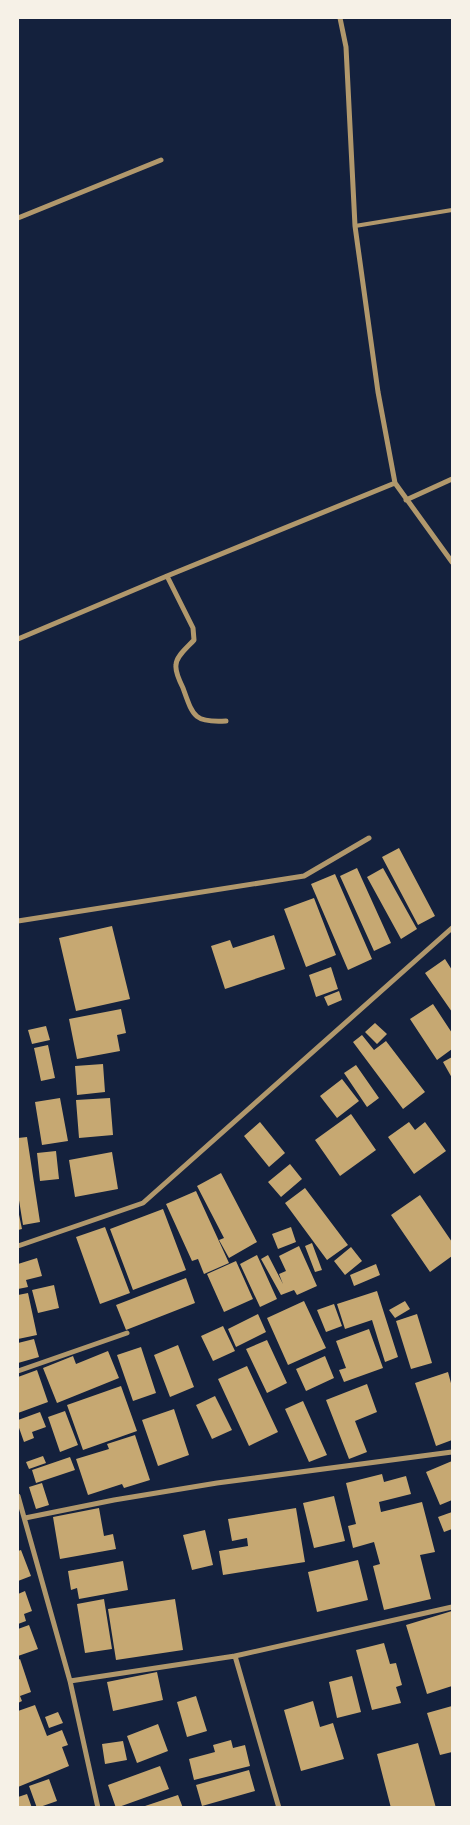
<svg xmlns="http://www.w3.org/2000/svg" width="470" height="1825" font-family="Manrope,sans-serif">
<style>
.building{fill:#c6a872}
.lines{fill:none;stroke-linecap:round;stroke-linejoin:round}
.service{stroke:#b1986c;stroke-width:4}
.minor{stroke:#b1986c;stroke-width:5}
</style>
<rect width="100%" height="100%" fill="#14213d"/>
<path class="building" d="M399,848L435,916L418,925L382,857Z
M357,868L391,943L374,951L340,876Z
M383,868L417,929L401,939L367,877Z
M335,874L372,959L348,970L311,884Z
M314,898L336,955L306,967L284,909Z
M112,926L130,999L76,1011L59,938Z
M274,935L285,969L225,989L211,946L230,940L233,948Z
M445,959L452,970V1012L425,973Z
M331,967L338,989L316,997L309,975Z
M339,991L342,1000L328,1006L324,997Z
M433,1004L452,1033V1049L437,1060L410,1019Z
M121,1009L126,1033L117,1035L120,1051L77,1059L69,1019Z
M375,1023L387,1034L377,1044L365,1032Z
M46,1026L50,1040L32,1044L28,1030Z
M362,1035L374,1050L386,1041L425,1092L403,1109L353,1042Z
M48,1045L55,1078L41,1081L34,1048Z
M452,1057V1078L443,1062Z
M103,1064L105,1092L77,1095L75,1066Z
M356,1065L379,1098L367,1107L344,1073Z
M342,1079L359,1101L337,1118L320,1096Z
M60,1098L68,1141L42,1145L35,1102Z
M110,1098L113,1135L79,1138L76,1100Z
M351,1114L376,1150L340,1176L315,1140Z
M260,1122L285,1153L269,1167L244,1136Z
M409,1122L415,1130L425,1122L446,1151L414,1174L388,1137Z
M27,1137L40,1222L23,1225L18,1194V1138Z
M56,1151L59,1179L40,1181L37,1153Z
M112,1152L118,1189L75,1197L69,1160Z
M290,1164L302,1179L281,1197L268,1182Z
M221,1173L257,1242L229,1258L219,1240L224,1238L197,1186Z
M305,1188L348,1245L327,1260L285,1203Z
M196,1191L229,1263L204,1274L198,1259L192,1261L166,1204Z
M420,1195L452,1242V1256L430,1272L391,1215Z
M163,1209L186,1270L133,1290L110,1229Z
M18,1210L22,1229L18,1230Z
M105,1227L130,1293L100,1304L76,1237Z
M291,1227L296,1242L278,1249L272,1234Z
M312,1243L322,1270L315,1272L305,1246Z
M299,1246L317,1286L297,1295L294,1290L281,1295L261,1259L268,1255L283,1284L279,1274L286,1271L279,1256Z
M351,1247L362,1261L345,1275L334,1261Z
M257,1255L277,1299L260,1307L240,1264Z
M37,1258L42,1276L26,1280L28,1287L18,1289V1264Z
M236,1261L253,1299L224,1312L207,1274Z
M376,1264L380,1275L354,1286L350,1275Z
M186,1278L195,1303L126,1330L116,1305Z
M54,1285L59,1308L38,1313L32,1290Z
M377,1291L398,1357L385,1362L372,1320L345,1329L337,1304Z
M28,1293L37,1335L18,1339V1295Z
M304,1301L326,1348L288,1365L267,1318Z
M405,1301L410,1309L395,1318L389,1310Z
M334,1304L342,1326L326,1332L317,1310Z
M258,1314L266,1332L236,1347L228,1329Z
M417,1314L432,1363L411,1369L396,1321Z
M223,1326L235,1351L213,1361L201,1336Z
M369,1329L383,1368L344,1382L339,1370L346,1368L336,1341Z
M34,1339L39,1357L18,1363V1343Z
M267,1340L287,1383L267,1393L246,1349Z
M178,1345L194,1387L170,1397L154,1355Z
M141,1347L156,1393L133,1401L117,1355Z
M108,1351L119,1378L57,1403L43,1368L73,1356L76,1364Z
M325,1356L334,1378L306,1391L296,1369Z
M247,1366L278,1432L249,1446L218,1379Z
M37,1370L48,1402L18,1413V1377Z
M448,1372L452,1387V1440L436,1446L415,1383Z
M367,1384L377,1412L355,1421L367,1452L349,1459L326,1400Z
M121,1386L137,1431L83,1450L67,1405Z
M215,1396L232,1430L212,1439L196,1405Z
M303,1401L327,1455L309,1462L285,1409Z
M174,1409L189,1455L158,1466L142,1420Z
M65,1411L78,1445L60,1452L48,1417Z
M40,1412L46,1427L32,1432L34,1438L24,1442L18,1425V1420Z
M135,1435L150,1480L124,1488L122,1484L88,1495L76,1459L109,1449L107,1444Z
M43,1456L46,1463L29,1469L26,1462Z
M70,1457L75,1470L36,1483L32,1470Z
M452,1461V1500L440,1505L426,1472Z
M382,1474L384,1482L406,1476L411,1494L379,1502L381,1512L422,1502L435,1552L420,1555L431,1599L384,1610L373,1566L380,1564L374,1542L353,1548L348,1526L356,1524L346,1483Z
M42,1483L49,1505L36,1509L29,1487Z
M334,1496L345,1541L314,1548L303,1503Z
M99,1508L104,1536L113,1534L116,1549L60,1559L53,1517Z
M296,1508L305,1562L223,1575L219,1551L248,1546L247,1538L232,1541L228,1519Z
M452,1512V1529L444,1532L438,1517Z
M205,1530L213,1565L192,1570L183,1535Z
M21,1550L31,1576L18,1581V1551Z
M358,1560L368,1600L317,1612L308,1572Z
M123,1561L128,1590L79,1599L77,1588L71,1590L68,1571Z
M25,1591L32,1611L24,1614L26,1621L18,1624V1594Z
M104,1599L112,1649L85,1653L77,1604Z
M175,1599L183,1650L116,1660L108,1609Z
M452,1611V1686L427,1694L406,1625Z
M29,1625L38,1649L18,1656V1629Z
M384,1643L390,1664L396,1663L402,1685L396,1687L401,1703L372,1710L356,1650Z
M20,1659L31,1692L20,1696L22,1701L18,1703V1660Z
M157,1672L163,1700L113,1711L107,1682Z
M352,1676L361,1712L337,1718L329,1682Z
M196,1696L207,1731L187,1737L177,1702Z
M313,1701L320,1727L333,1723L344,1759L301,1771L284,1710Z
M35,1705L47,1736L62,1730L68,1745L62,1747L69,1766L18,1787V1711Z
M452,1706V1752L440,1755L427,1713Z
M58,1712L63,1723L49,1728L45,1717Z
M158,1724L168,1751L137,1763L127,1736Z
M231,1740L233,1748L245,1745L250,1766L194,1780L189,1759L215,1752L213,1745Z
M123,1741L127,1760L105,1764L102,1744Z
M418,1743L436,1808H391L377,1754Z
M160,1766L169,1789L116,1808L108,1785Z
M249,1770L255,1791L202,1806L196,1785Z
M49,1779L57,1801L37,1808L29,1786Z
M27,1794L32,1808H18V1797Z
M178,1795L183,1808H142V1807Z"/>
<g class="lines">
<path class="service" d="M355,226L452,210"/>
<path class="minor" d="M340,18L346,47L355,226L378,392L395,483L452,562
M18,218L161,160
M406,500L452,479
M167,576L193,628L194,640C188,647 176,656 176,665C175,672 180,682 183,688C193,716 194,723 226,721
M18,639L167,576L395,483
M18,921L304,876L369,838
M18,1246L143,1203L452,928
M18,1371L127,1333
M18,1496L70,1681L98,1808
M25,1518L114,1500L217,1483L452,1452
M235,1656L279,1808
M70,1681L235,1656L452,1607"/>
</g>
<rect width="470" height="1825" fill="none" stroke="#f6f1e7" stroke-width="38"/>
</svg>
